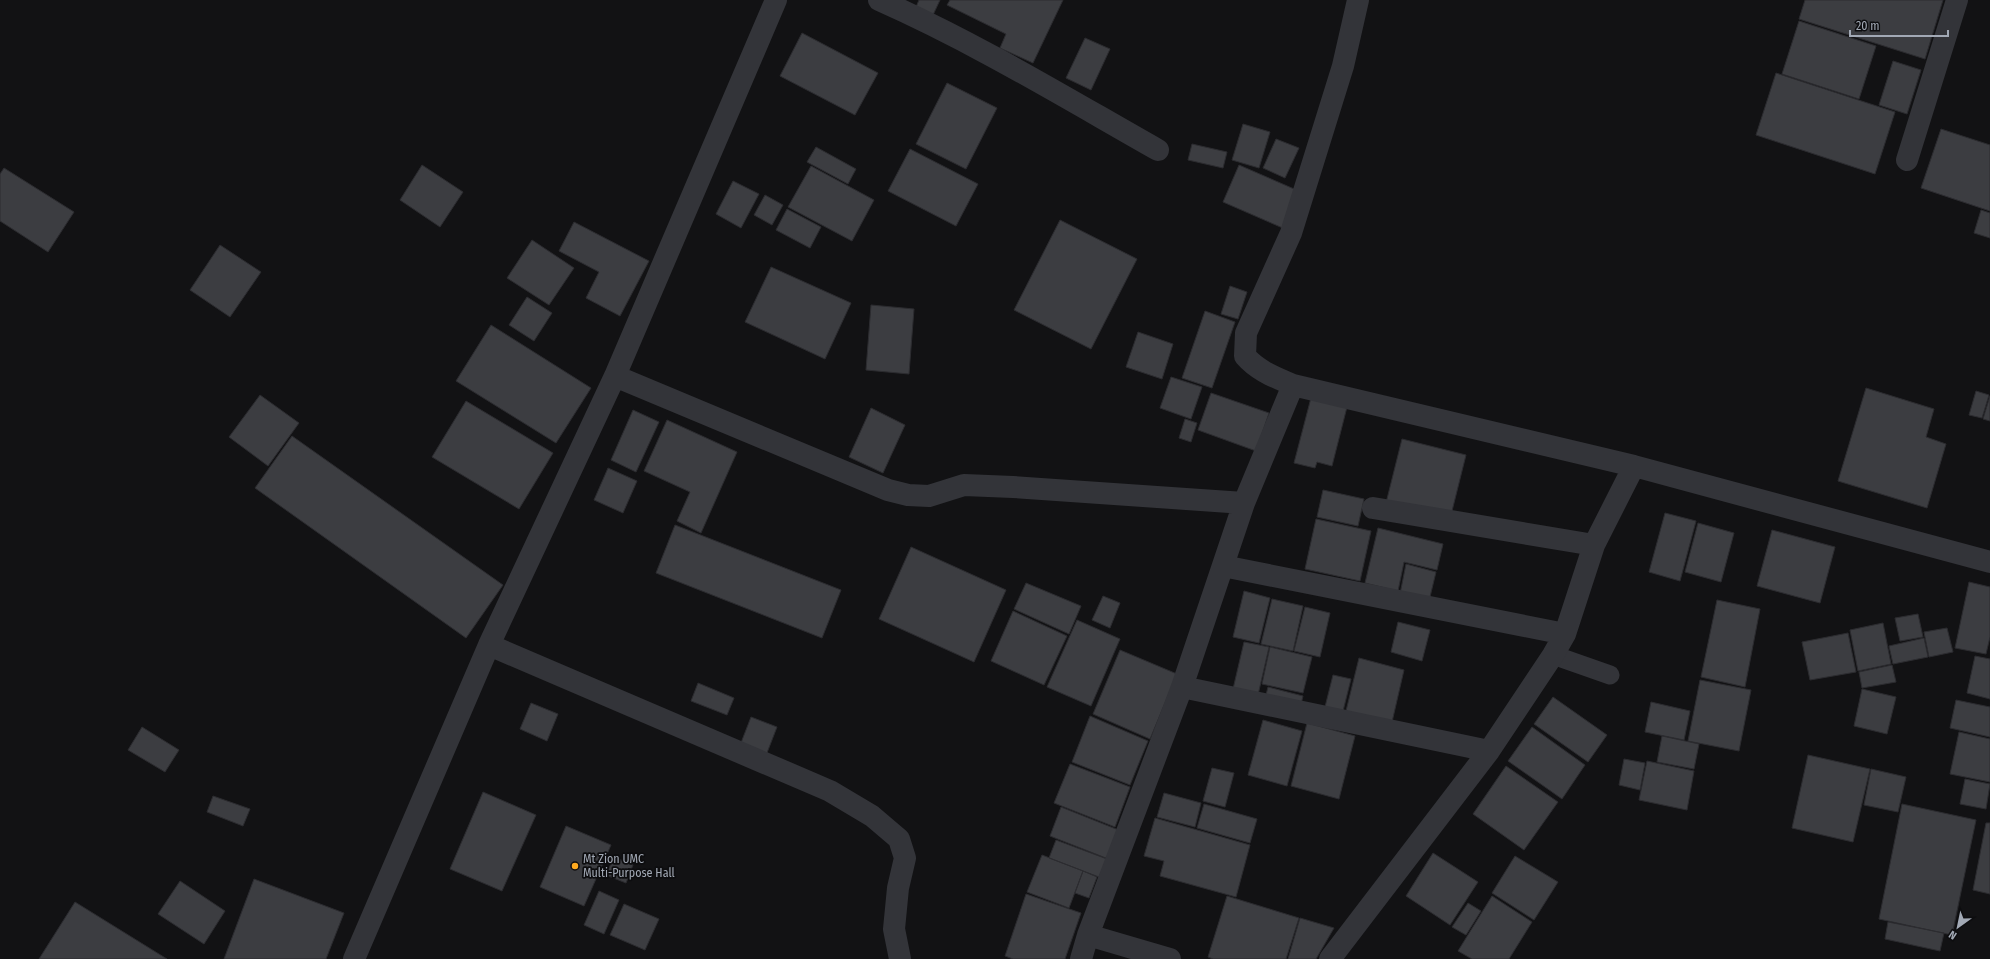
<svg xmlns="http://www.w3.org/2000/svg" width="1990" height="959" font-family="'Fira Sans Condensed',sans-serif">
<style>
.building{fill:#3c3d41;stroke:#2c2c30}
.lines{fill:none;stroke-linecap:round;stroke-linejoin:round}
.service{stroke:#333439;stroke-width:19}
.minor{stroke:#333439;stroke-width:22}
.poi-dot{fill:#ffaa1f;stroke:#0d0d0f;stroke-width:1.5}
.labels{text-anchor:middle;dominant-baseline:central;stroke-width:3.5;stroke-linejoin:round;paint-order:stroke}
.poi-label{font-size:12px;fill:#a2a9b5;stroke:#0d0d0f;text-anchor:start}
</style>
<rect width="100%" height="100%" fill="#121214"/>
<path class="building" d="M919,0H940L933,15L916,7Z
M950,0H1063L1033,63L1000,48L1006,34L947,5Z
M1805,0H1943L1925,59L1799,19Z
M1799,21L1876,46L1859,99L1782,74Z
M802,33L878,73L855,115L780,76Z
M1085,38L1110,49L1091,90L1066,78Z
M1893,61L1921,70L1907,114L1879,105Z
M1776,73L1895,112L1875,174L1756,135Z
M947,83L997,108L966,169L916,144Z
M1243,124L1270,132L1259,168L1232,160Z
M1941,129L1990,145V211L1921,188Z
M1276,139L1299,148L1285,178L1263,168Z
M1192,144L1227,152L1223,168L1188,160Z
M816,147L856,169L848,184L807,162Z
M910,149L978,184L956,226L888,191Z
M422,165L463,192L440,227L400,200Z
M1239,165L1301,192L1285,229L1223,202Z
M811,166L874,200L852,241L788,207Z
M4,168L74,212L48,252L0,221V174Z
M733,181L759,194L741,228L716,214Z
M765,195L783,205L772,225L754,215Z
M787,209L821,227L810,248L776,230Z
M1981,210L1990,213V238L1974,233Z
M1060,220L1137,259L1091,349L1014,310Z
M574,222L649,261L620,316L586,298L599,272L559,251Z
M532,240L574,268L549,305L507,278Z
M220,245L261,272L230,317L190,290Z
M771,267L851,303L825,359L745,322Z
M1230,286L1247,292L1238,319L1221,314Z
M527,297L552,313L534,341L509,325Z
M871,305L914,309L909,374L866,370Z
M1205,311L1235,322L1212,388L1182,378Z
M491,325L591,388L556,443L456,381Z
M1138,332L1173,344L1162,379L1126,367Z
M1171,377L1202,387L1191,419L1160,408Z
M1866,388L1934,409L1926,437L1946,444L1927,508L1838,481Z
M1976,391L1989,395L1982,418L1969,415Z
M1211,393L1269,413L1256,451L1198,430Z
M1312,394L1348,403L1332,466L1317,462L1315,468L1294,463Z
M260,395L299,423L268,466L229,437Z
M1990,396V421L1983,419Z
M466,401L553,453L519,509L432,457Z
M871,408L905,425L883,473L849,457Z
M633,410L659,422L636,472L611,460Z
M1185,419L1197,423L1191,442L1179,438Z
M667,420L737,452L701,533L677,521L690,492L644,471Z
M292,436L503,585L466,638L255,488Z
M1402,439L1466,455L1450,519L1386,503Z
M608,468L637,481L623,513L594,500Z
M1323,490L1364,499L1358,526L1317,517Z
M1665,513L1696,521L1680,581L1649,572Z
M1316,519L1371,531L1360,581L1305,569Z
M1698,523L1734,533L1721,582L1685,572Z
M675,525L841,590L822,638L656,573Z
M1378,528L1443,544L1437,570L1404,562L1398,591L1365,583Z
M1772,530L1835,547L1820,603L1757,586Z
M911,547L1006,590L974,662L879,619Z
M1406,564L1436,572L1429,601L1400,594Z
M1969,582L1990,587V637L1986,654L1955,648Z
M1026,583L1081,606L1069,634L1014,609Z
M1244,591L1270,598L1259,643L1233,637Z
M1103,596L1120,603L1110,628L1092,620Z
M1272,599L1303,606L1293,651L1261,644Z
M1717,600L1760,609L1745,687L1701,677Z
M1305,607L1330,613L1320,657L1294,651Z
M1013,611L1067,636L1044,685L991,661Z
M1918,614L1923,637L1900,641L1895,618Z
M1077,620L1120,639L1091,706L1047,687Z
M1398,622L1430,630L1422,661L1391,652Z
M1883,623L1891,664L1858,671L1850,630Z
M1947,628L1953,652L1929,657L1924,632Z
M1848,633L1856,672L1810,680L1802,642Z
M1924,638L1928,657L1893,664L1889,646Z
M1244,642L1269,647L1258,695L1233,689Z
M1270,647L1312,657L1303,693L1262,684Z
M1120,650L1177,674L1150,739L1093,714Z
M1975,656L1990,659V699L1967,693Z
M1359,658L1404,670L1392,722L1346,711Z
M1892,665L1896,682L1862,688L1859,672Z
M1333,675L1351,679L1343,711L1325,707Z
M1700,680L1751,690L1739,751L1688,741Z
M698,683L734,698L727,715L691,701Z
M1268,687L1303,696L1300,708L1265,699Z
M1862,689L1896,697L1887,734L1854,726Z
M1553,697L1607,735L1588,762L1534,724Z
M1956,700L1990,707V737L1950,728Z
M1651,702L1690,711L1684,740L1645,732Z
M531,703L558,714L547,741L520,729Z
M1090,716L1148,741L1130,785L1072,762Z
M751,717L777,727L765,758L739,748Z
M1263,720L1302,731L1287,786L1248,775Z
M1307,723L1355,736L1339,799L1291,786Z
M142,727L179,750L165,772L128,750Z
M1532,727L1585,765L1562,799L1508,761Z
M1959,732L1990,739V782L1950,774Z
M1662,736L1699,744L1694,769L1657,762Z
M1808,755L1870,769L1853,842L1792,828Z
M1624,759L1645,763L1640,790L1619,785Z
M1647,761L1694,771L1687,810L1639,800Z
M1070,764L1130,787L1115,827L1054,803Z
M1506,766L1558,802L1524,850L1473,814Z
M1212,768L1234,773L1225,807L1203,801Z
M1871,769L1906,777L1898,812L1864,805Z
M1965,779L1990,784L1986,809L1960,804Z
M483,792L536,815L502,891L450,869Z
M1164,793L1201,803L1195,827L1157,817Z
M213,796L250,809L243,826L207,812Z
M1204,804L1257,819L1250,843L1197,828Z
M1902,804L1976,820L1952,935L1879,919Z
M1061,807L1121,831L1111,860L1050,836Z
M1155,818L1250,845L1236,897L1160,876L1164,861L1144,856Z
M1986,823H1990V894L1973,890Z
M566,826L611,845L584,906L540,887Z
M1056,840L1107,859L1099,877L1049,858Z
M1433,853L1478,882L1450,925L1406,896Z
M1042,855L1083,871L1069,908L1027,892Z
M1515,856L1558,882L1534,920L1492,893Z
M614,857L633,865L626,883L606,875Z
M1083,871L1097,877L1089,898L1075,893Z
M254,879L344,913L326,959H224Z
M180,881L225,911L204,944L158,914Z
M599,891L619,900L604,934L584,925Z
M1026,894L1081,913L1065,959H1013L1005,956Z
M1227,896L1299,918L1286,959H1213L1208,957Z
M1492,896L1532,922L1509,959H1472L1458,951Z
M75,902L167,959H39Z
M1468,903L1481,911L1466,935L1452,927Z
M624,904L659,919L645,950L610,935Z
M1300,918L1334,928L1316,959H1288Z
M1888,922L1944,933L1940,951L1885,939Z"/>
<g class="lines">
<path class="service" d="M1553,655L1610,675"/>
<path class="minor" d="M879,0C976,43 1066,98 1158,150
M1907,160L1957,0
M615,376L888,490L908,495L929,496L964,485L1013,487L1244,503
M1293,385C1275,377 1258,371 1245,356L1246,333L1291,233L1343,66L1358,0
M1373,508L1594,545
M1223,566L1565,634
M489,645L830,791L872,816L899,839L905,858L898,888L894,929L900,959
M1182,687L1489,751
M1088,935L1170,959
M354,959L489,645L615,376L776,0
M1081,959L1088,935L1182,687L1244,503L1293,385L1634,466L1990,562
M1330,959L1489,751L1553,655L1565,634L1594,545L1634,466"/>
</g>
<circle class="poi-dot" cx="575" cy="866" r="4"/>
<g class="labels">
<g class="poi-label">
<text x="583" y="859">Mt Zion UMC<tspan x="583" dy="14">Multi-Purpose Hall</tspan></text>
</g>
</g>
<g transform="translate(1958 927) rotate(213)" stroke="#0d0d0f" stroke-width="3" paint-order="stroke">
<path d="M0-3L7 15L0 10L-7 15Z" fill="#a2a9b5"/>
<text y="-6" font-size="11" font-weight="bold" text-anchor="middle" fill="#a2a9b5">N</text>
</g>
<path d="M1850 30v6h98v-6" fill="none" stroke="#a2a9b5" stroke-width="2"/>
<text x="1856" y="30" font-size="12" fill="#a2a9b5" stroke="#0d0d0f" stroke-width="3" paint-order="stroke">20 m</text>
</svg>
